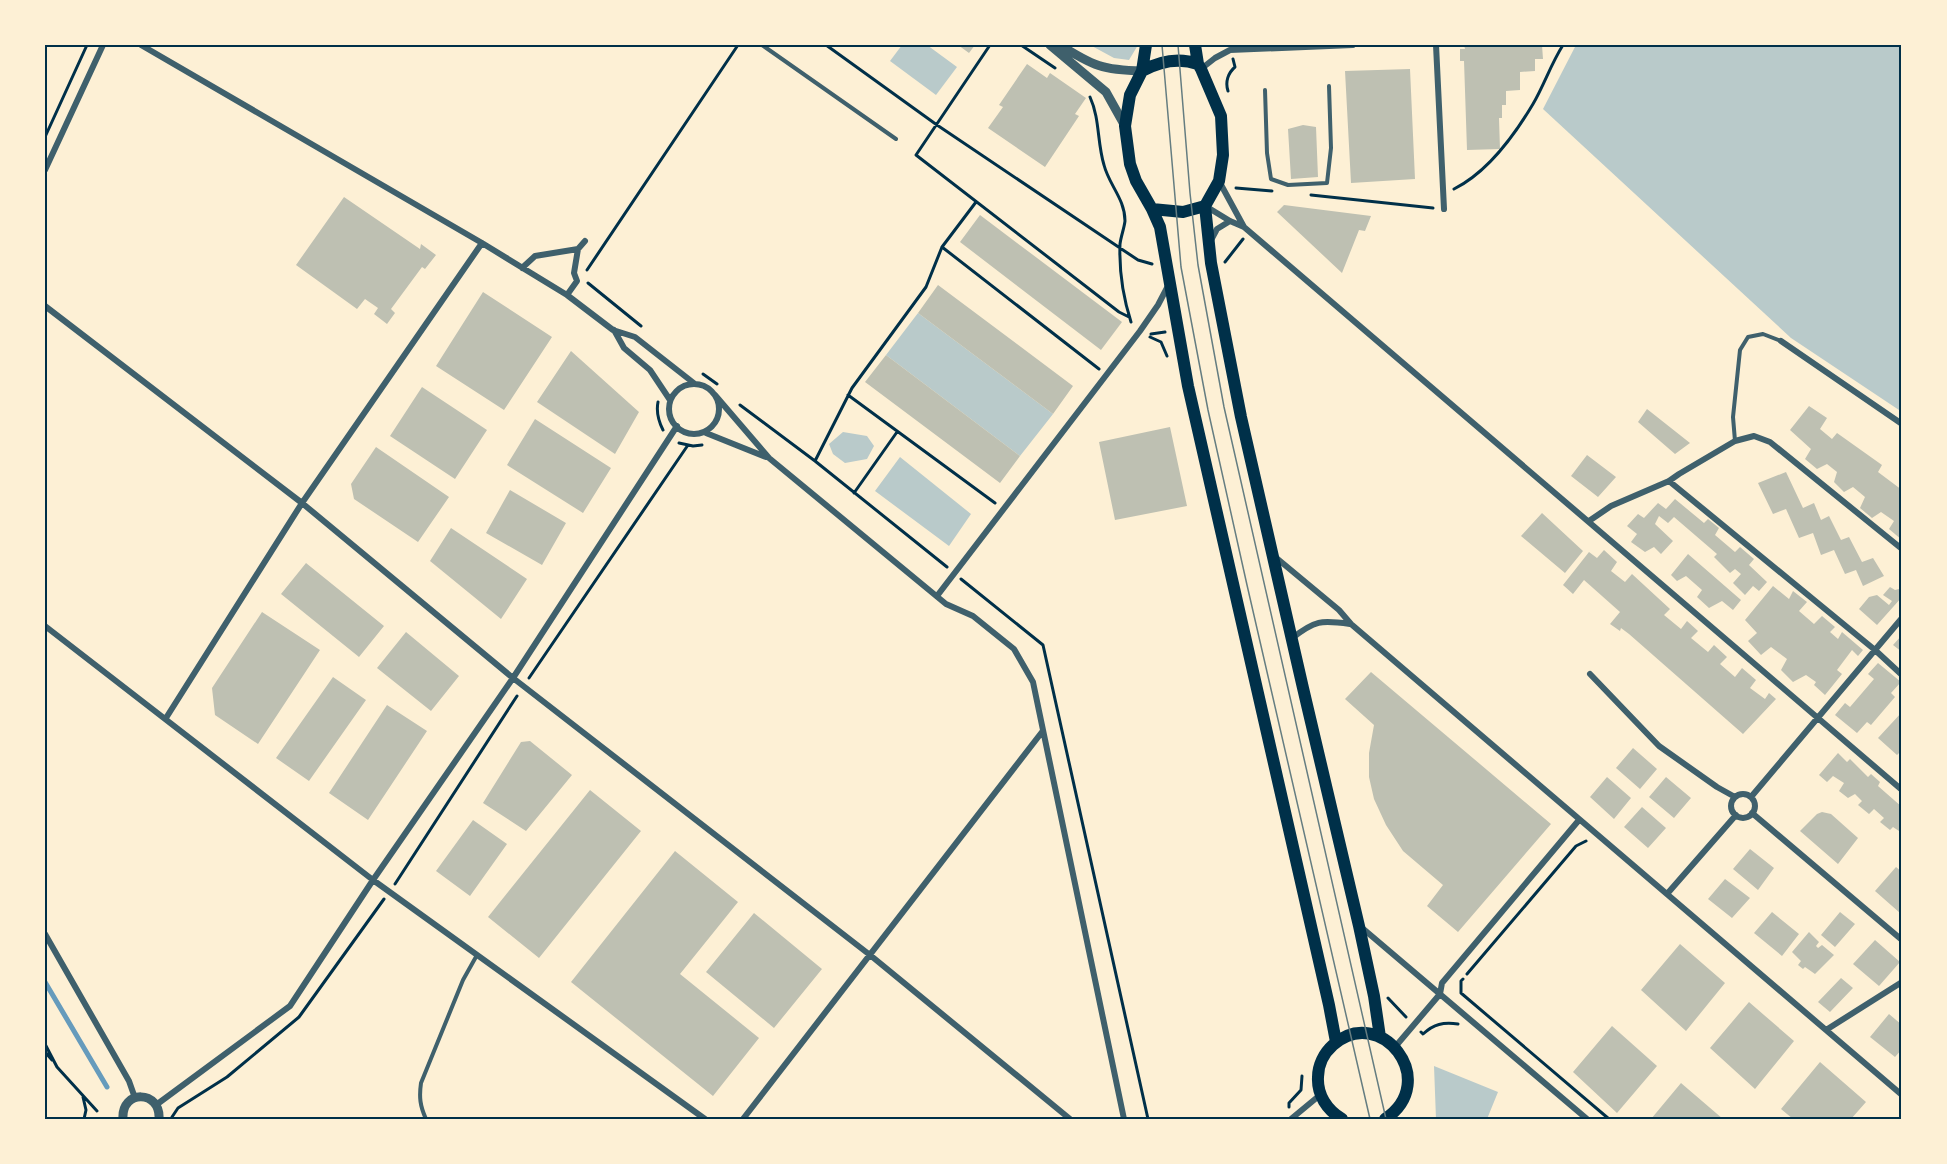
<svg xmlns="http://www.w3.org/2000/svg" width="1947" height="1164" font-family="Quicksand,sans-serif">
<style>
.green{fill:#b9caca}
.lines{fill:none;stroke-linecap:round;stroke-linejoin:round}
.stream{stroke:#669bbc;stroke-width:5}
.building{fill:#bec0b2}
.path{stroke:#003049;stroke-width:3}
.service{stroke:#3f606c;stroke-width:4}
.minor{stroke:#3f606c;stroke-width:6}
.tertiary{stroke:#3f606c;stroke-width:9}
.primary{stroke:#003049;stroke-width:12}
.tram{stroke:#657d81;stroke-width:1.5}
.neatline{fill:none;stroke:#003049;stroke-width:2}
</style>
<rect width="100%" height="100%" fill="#fdf0d5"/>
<path class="green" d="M902,45H927L957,67L936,95L890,61Z
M1090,45H1138L1129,60L1114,58Z
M1576,45H1902V412L1791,338L1543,109Z
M918,313L1053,414L1020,456L886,355Z
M843,432L867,436L874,446L867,459L845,463L833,454L829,444Z
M900,457L971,514L949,546L875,491Z
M1434,1066L1498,1092L1487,1119H1436Z"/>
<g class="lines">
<path class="stream" d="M45,982L107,1087"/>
</g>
<path class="building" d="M958,45H975L969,53Z
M1464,45H1542L1543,59H1535V71L1520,72V90L1506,91V105H1502V118H1499L1500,149L1467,150L1464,61H1460V49H1465Z
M1027,64L1047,78L1050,73L1086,98L1075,114L1079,116L1045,167L988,128L1003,107L999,105Z
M1410,69L1415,179L1351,183L1345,71Z
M1303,125L1316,127L1318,177L1291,179L1288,129Z
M344,197L420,249L421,244L436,255L425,269L422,267L391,309L395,313L387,324L374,314L378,308L365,299L357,309L296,265Z
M1284,205L1371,216L1365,231L1359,230L1342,273L1277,212Z
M980,215L1122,322L1101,350L960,242Z
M938,285L1073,386L1053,414L918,313Z
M483,292L552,337L504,410L436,366Z
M571,351L639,412L615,454L537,402Z
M886,355L1020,456L1000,483L865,382Z
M422,387L487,430L455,479L390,436Z
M1809,406L1827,418L1820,429L1832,439L1837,433L1882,465L1878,472L1902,490V540L1889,529L1894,521L1881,512L1872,518L1860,508L1865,497L1853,487L1844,492L1834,482L1837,472L1827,464L1817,469L1805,459L1811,449L1790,430Z
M1647,409L1690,443L1675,454L1638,422Z
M535,419L611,468L583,513L507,465Z
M1170,427L1187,506L1115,520L1099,442Z
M376,447L449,497L418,542L354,499L351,484Z
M1587,455L1616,477L1598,497L1571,476Z
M1786,472L1803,508L1814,503L1821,520L1829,516L1841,540L1849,537L1862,562L1873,558L1884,576L1863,586L1856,570L1845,574L1834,550L1821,555L1813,533L1799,538L1786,509L1773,514L1758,483Z
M510,490L566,523L542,565L486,533Z
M1675,499L1704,523L1708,519L1719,528L1715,535L1735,552L1740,547L1754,559L1749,565L1767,582L1759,591L1753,586L1745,595L1733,583L1741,574L1735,569L1730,573L1714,557L1717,554L1674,517L1668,523L1659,516L1655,524L1673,541L1661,554L1654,547L1645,552L1631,542L1637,534L1627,526L1638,514L1644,518L1658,503L1666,509Z
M1542,513L1583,551L1565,573L1521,536Z
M451,528L527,579L501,619L430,561Z
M1604,550L1617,562L1611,571L1625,582L1632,574L1670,609L1664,615L1681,629L1687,621L1698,631L1691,638L1708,652L1714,645L1727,657L1720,664L1735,677L1742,668L1756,680L1750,688L1765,699L1769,693L1776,699L1743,734L1629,634L1621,628L1620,631L1610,624L1620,612L1584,580L1573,594L1563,585L1589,552L1597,558Z
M1688,554L1741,600L1733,610L1722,601L1709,608L1697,597L1702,590L1686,576L1677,581L1671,575Z
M306,563L384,626L359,657L281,594Z
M1773,586L1789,599L1793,591L1807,602L1799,611L1814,624L1822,616L1835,627L1830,632L1838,639L1842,632L1863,650L1858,656L1852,650L1837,670L1842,674L1825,695L1814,685L1816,682L1806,675L1793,682L1781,670L1787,659L1771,647L1761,655L1748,641L1757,633L1745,620Z
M1890,587L1895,590L1899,589L1902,592V597L1877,625L1859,609L1869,597L1877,595L1889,605L1892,601L1883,595Z
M262,612L320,650L258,744L215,715L212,688Z
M406,632L459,676L431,711L377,668Z
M1902,635V652L1893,645Z
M1878,663L1901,682L1891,693L1895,697L1871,725L1867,722L1857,733L1835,715L1845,703L1850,707L1874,679L1868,674Z
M1371,672L1551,824L1458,932L1427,906L1443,885L1403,851L1386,825L1374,799L1369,777V753L1374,725L1345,699Z
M333,677L366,700L309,781L276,758Z
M387,705L427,731L368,820L329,793Z
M1902,712V750L1897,755L1878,738Z
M530,741L572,775L526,831L483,803L521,742Z
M1633,748L1657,769L1640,789L1616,768Z
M1838,753L1847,762L1850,759L1868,777L1871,774L1880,782L1878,786L1902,807V833L1893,827L1890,830L1880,822L1884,818L1874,809L1869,814L1858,805L1862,801L1855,794L1848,798L1839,791L1844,783L1833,776L1827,782L1819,775Z
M1607,777L1631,798L1614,819L1590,797Z
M1666,777L1691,798L1674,818L1649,797Z
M590,790L641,831L539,958L488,917Z
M1642,807L1666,828L1648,848L1624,827Z
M1822,812L1831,814L1858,838L1838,864L1800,831L1817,814Z
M473,820L507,844L470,896L436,871Z
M1750,849L1774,868L1758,890L1733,869Z
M675,851L738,902L680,974L759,1038L713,1096L571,982Z
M1896,867L1902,872V911L1900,913L1875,891Z
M1725,879L1750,898L1732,918L1708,899Z
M1772,912L1799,934L1782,956L1754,933Z
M1840,912L1855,924L1835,947L1821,935Z
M754,913L822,969L774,1028L706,972Z
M1809,932L1819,942L1816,946L1818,948L1822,945L1834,955L1815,974L1805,967L1803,969L1798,965L1801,961L1792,952Z
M1875,940L1900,962L1879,986L1853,964Z
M1680,944L1725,983L1686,1031L1641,990Z
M1841,978L1853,988L1830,1012L1818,1002Z
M1749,1002L1794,1041L1755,1089L1710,1048Z
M1889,1014L1902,1025V1049L1895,1057L1870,1037Z
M1612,1026L1657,1066L1617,1113L1573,1072Z
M1820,1062L1866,1102L1851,1119H1793L1781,1109Z
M1681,1083L1723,1119H1651Z"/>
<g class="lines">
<path class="path" d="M826,45L937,125L1120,248L1138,260L1152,264
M990,45L916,155L1119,312L1129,317
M1021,45L1055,68
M1228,91C1225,82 1228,73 1235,67L1233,59
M1090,97C1100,119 1097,142 1104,165C1109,185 1125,199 1125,221C1124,229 1121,236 1120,244C1119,271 1123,297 1131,322
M45,137L87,45
M1236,188L1272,191
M1454,189C1486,173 1514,136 1533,104C1544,85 1551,64 1563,45
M1311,195L1433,208
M942,247L1099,369
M1225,262L1243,239
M587,270L738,45
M588,283L641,326
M1151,334L1165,332
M1150,337L1161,342L1167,356
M703,374L717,384
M848,395L995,503
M658,402C656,412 658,420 663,430
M740,405L815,461L947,567
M679,443L693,446L702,445
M815,461L852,388L926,287L942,247L976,202
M854,493L897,432
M961,579L1043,645L1148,1119
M529,678L688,445
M395,884L517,696
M1467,974L1576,846L1586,841
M1463,979L1461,981V993L1609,1119
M1388,998L1406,1017
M1421,1032L1423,1034C1434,1024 1443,1022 1458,1024
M45,1044L57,1067L97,1111
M45,1052L52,1060
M83,1097L86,1110L84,1119
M1289,1107V1103L1301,1090L1302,1076
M172,1117L178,1108L227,1077L299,1017L384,899"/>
<path class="service" d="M762,45L896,139
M1265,90L1267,153L1271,179L1288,185L1327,183L1331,148L1329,86
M1735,441L1733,417L1740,350L1748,337L1763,334L1781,341
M426,1119C420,1106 419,1097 421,1083L463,980L477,955"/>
<path class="minor" d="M141,45L482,243L567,295L613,330L635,337L695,384
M1436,45L1444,209
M1201,69L1215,58L1230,50L1353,45
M45,170L103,45
M1219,181L1244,227
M1207,207L1230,221L1244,227L1902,790
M1210,242L1217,229L1230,221
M578,249L585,241
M522,268L535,256L578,249L574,273L577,281L567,295
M45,306L302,503L513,678L870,955L1070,1119
M614,330L624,348L650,370L670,400
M1781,341L1902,424
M669 409a25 25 0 1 1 50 0a25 25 0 1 1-50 0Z
M715,395L769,458L946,604L973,616L1014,649L1033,682L1124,1119
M706,433L766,457
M1669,481L1875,650L1902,675
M1589,521L1611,506L1669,481L1679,474L1735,441L1754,436L1770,442L1902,549
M1274,556L1339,610L1351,624L1902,1095
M937,596L1140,331L1158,305L1169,284
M45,626L373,880L705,1119
M1291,639C1315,620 1321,620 1350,624
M1590,674L1659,746L1717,787L1735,797
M166,718L302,503L482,243
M1731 806a12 12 0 1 1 24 0a12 12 0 1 1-24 0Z
M1751,797L1902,618
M1752,813L1902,940
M1667,894L1736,815
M1361,927L1587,1119
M45,934L129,1081L135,1098
M1826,1030L1902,982
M1395,1047L1440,994L1442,983L1579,820
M156,1105L290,1006L373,880L513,678L677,426
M743,1119L1042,732
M1291,1119L1320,1095"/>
<path class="tertiary" d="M1050,45L1106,92L1125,126
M1060,45C1093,66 1103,70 1142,71
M123,1119C121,1089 161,1090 159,1119"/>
<path class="primary" d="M1146,45L1142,71L1130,95L1125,126L1130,164L1136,181L1152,209L1160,227L1188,386L1329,1005L1336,1042
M1195,45L1198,64L1201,69L1221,116L1223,155L1219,181L1205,206L1211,263L1241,417L1303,688L1359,926L1374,996L1380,1037
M1142,71C1160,61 1178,57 1198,64
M1152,209L1183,212L1205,206
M1342,1119C1327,1110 1317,1095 1318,1077C1318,1065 1324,1053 1333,1045C1380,1003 1442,1081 1385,1119"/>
<path class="tram" d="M1162,45L1181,267L1208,410L1247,585L1370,1119
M1178,45L1190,193L1198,265L1224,407L1386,1119"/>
</g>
<rect width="1947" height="1164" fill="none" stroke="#fdf0d5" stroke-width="93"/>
<rect x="46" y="46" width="1854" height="1072" class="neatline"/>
</svg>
